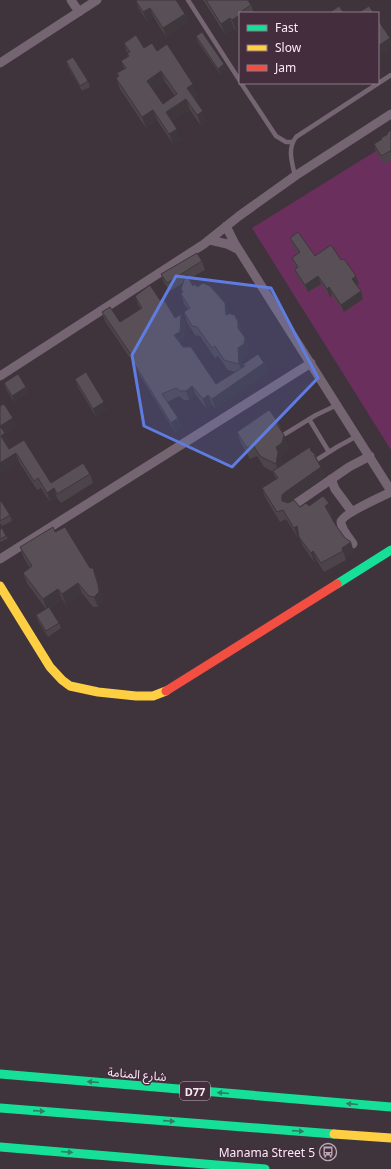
<svg xmlns="http://www.w3.org/2000/svg" width="391" height="1169" font-family="'Noto Sans','Noto Sans Arabic',sans-serif">
<style>
.green{fill:#6b2f5e}
.lines{fill:none;stroke-linecap:round;stroke-linejoin:round}
.lane{stroke:#756572;stroke-width:4.5}
.street{stroke:#756572;stroke-width:9}
.fast{stroke:#16e098;stroke-width:9}
.slow{stroke:#ffcf43;stroke-width:9}
.jam{stroke:#f24e42;stroke-width:9}
.wall{fill:#4d444a;fill-rule:evenodd}
.shaded-wall{fill:#3e373c}
.building{fill:#594f56;stroke:#3e373c;fill-rule:evenodd}
.oneway{fill:#2f7e66}
.marked{fill:#5f7de1;fill-opacity:0.2;stroke:#5f7de1;stroke-width:3;stroke-linejoin:round}
.labels{text-anchor:middle;dominant-baseline:central;stroke-width:3;stroke-linejoin:round;paint-order:stroke}
.shield{fill:#442e3e;stroke:#c3b2be;stroke-width:1}
.shield-label{font-size:11px;font-weight:bold;fill:#faebf5}
.street-label{font-size:12px;fill:#faebf5;stroke:#442e3e}
.poi-label{font-size:12px;fill:#faebf5;stroke:#442e3e;text-anchor:end}
</style>
<rect width="100%" height="100%" fill="#3f333c"/>
<path class="green" d="M384,146L391,156V450L252,228Z"/>
<g class="lines">
<path class="lane" d="M188,0L240,81
M241,83L276,136L286,142H292
M295,176C292,162 287,149 296,137L391,75
M309,419L329,452
M285,434L316,415L337,405
M318,459L337,447L357,436"/>
<path class="street" d="M71,0L79,12
M0,63L97,0
M226,226L235,244L391,491
M210,240L227,244L237,249
M0,376L204,244L239,216L295,176L391,114
M331,479L335,489L352,512
M291,507L349,467L370,456
M353,544C350,539 341,529 341,522C342,514 383,496 391,492
M0,559L311,363"/>
<path class="fast" d="M337,584L391,550
M0,1074L391,1107
M0,1108L334,1134
M0,1147L265,1169"/>
<path class="slow" d="M0,586L50,667L62,680L70,686L98,692L136,696H153L166,691
M334,1134L391,1138"/>
<path class="jam" d="M166,691L337,584"/>
</g>
<path class="wall" d="M203,0H248L251,5L254,13H240L236,31L234,29L225,34Z
M136,1L185,14L188,22L166,37L153,16L147,21L139,9Z
M196,36L226,70L220,74L198,42Z
M124,43L157,51L197,95L194,97L207,122L201,126L190,110L172,121L181,140L173,144L157,120L146,128L120,89L116,78L118,77L117,73L124,69L121,61L128,56ZM165,82L175,96L163,104L153,90Z
M66,61L88,81L90,87L82,91L68,67Z
M391,130V160L384,164L376,152L374,144L382,139Z
M290,238L315,256L359,284L356,286L361,291L363,299L344,312L332,295L330,297L321,284L308,292L298,278L295,270L297,269L295,266L292,258L298,253L293,246Z
M202,261L205,270L189,279L193,286L197,287L229,313V314L232,315L238,322L242,331V333L245,338L248,347V353L242,358V365L264,363L268,372L215,408L212,404L206,408L196,395L189,400H184L179,396L167,402L178,418L181,427L175,432L134,366L132,361L105,321L102,312L120,322L141,309L138,305L135,296L160,300L175,318L181,314L185,323L183,341L180,343L216,384L236,372L228,370L218,356L215,358L200,336L195,335L187,322L184,312L188,309L184,304L181,294L182,293L181,289L183,283L170,291L164,283L161,274Z
M75,379L107,410L96,417L78,387Z
M4,383L26,387L28,392L14,402L6,389Z
M0,406L13,418L16,427L6,434L9,443L6,444L9,449L24,440L51,483L90,474L93,483L61,503L57,498L50,502L41,488L37,490L19,462L0,474Z
M278,422L288,446L286,454L280,458L282,463L281,465L310,447L312,452L315,454L325,476L287,503L300,507L329,503L332,513L330,515L335,524L354,552L345,558L346,560L324,572L317,561L314,562L303,546L299,537L298,538L286,519L280,522L265,497L262,488L276,479L273,472L264,467L257,456L250,459L241,443L237,432Z
M0,501L10,515L12,521L2,526L0,523Z
M0,530L8,538L1,542L0,541Z
M55,532L90,568L97,579L102,596L103,603L98,607H93L82,593L66,605L62,599L50,608L59,623L61,628L48,637L38,621L36,615L46,609L27,583L23,573L30,568L24,558L20,547Z"/>
<path class="shaded-wall" d="M150,8L153,16L147,21L143,12Z
M185,14L188,22L166,37L163,28Z
M240,15V28L236,31L232,20Z
M230,18L234,29L225,34L221,24Z
M390,38L391,40V49L378,57V46Z
M224,64L226,70L220,74L218,69Z
M161,71L165,82L151,92L147,81Z
M342,83H350L343,87Z
M193,84L197,95L191,98L187,88Z
M186,99L190,110L170,123L166,112Z
M153,110L157,120L146,128L142,117Z
M203,111L207,122L201,126L197,115Z
M177,129L181,140L173,144L169,134Z
M318,276L321,284L308,292L305,285Z
M356,276L359,284L355,287L352,279Z
M329,287L332,295L330,297L327,289Z
M361,291L363,299L344,312L341,305Z
M225,303L229,313L230,325L226,315Z
M181,314L185,323L183,341L177,344L174,335Z
M238,322L242,331V338L238,328Z
M245,338L248,347V353L242,358L243,373L239,364L238,348Z
M264,363L268,372L215,408L212,399Z
M192,386L196,395L189,400L186,391Z
M26,387L28,392L14,402L12,396Z
M208,395L212,404L206,408L203,399Z
M104,402L107,410L96,417L93,409Z
M13,418L16,427L6,434L9,443L4,446L1,436L0,426Z
M178,418L181,427L175,432L171,423Z
M284,435L288,446L286,454L280,458L276,447Z
M278,452L282,463L280,475L276,464Z
M16,453L19,462L0,474V463Z
M321,467L325,476L288,502L285,505L282,501V495L284,493Z
M54,488L57,498L50,502L47,493Z
M329,503L332,513L328,516L325,506Z
M297,526L301,536L298,538L294,528Z
M351,542L354,552L345,558L346,560L342,548Z
M313,551L317,561L314,562L311,553Z
M93,568L102,596L103,603L98,607L94,597Z
M78,583L82,593L66,605L62,594Z
M58,589L62,599L47,610L43,599Z"/>
<path class="building" d="M137,0H176L185,14L163,28L150,8L143,12L136,1Z
M206,0H248L251,5L242,11L243,13H240V15L232,20L230,18L221,24Z
M339,6L344,13H329Z
M369,6L374,13H358Z
M378,20L390,38L378,46Z
M202,32L224,64L218,69L196,36Z
M136,35L144,48L152,43L157,51L167,44L193,84L187,88L203,111L197,115L186,99L166,112L177,129L169,134L153,110L142,117L116,78L119,76L117,73L126,68L121,61L129,56L127,53L130,52L124,43ZM161,71L177,94L163,104L147,81Z
M73,57L88,81L80,86L66,61Z
M391,130V153L390,151L381,156L374,144L382,139L381,138L388,134L387,133Z
M298,232L315,256L331,245L341,260L344,259L356,276L352,279L361,291L341,305L329,287L327,289L318,276L305,285L295,270L298,267L292,258L300,252L290,238Z
M197,253L202,261L167,283L161,274Z
M186,274L193,286L195,284L197,287L203,283L210,286L225,303L226,315L231,313L232,315L234,314L238,322V328L245,338L244,344L238,348L239,364L224,360L215,346L212,348L197,327L192,326L184,312L190,308L181,294L183,292L181,289Z
M150,285L160,300L163,298L175,318L181,314L180,332L174,335L183,347H191L216,384L245,366L242,365L258,354L264,363L212,399L208,395L203,399L192,386L186,391H180L176,388L162,394L178,418L171,423L130,357L132,356L102,312L110,307L120,322L142,308L135,296Z
M86,372L104,402L93,409L75,379Z
M18,374L26,387L12,396L4,383Z
M4,404L13,418L0,426L5,433L1,436L9,449L24,440L51,483L83,463L90,474L57,494L54,488L47,493L38,478L34,481L16,453L0,463V406Z
M269,410L278,422L277,424L284,435L282,443L276,447L278,452L276,464L260,456L253,445L247,448L237,432Z
M310,447L311,451L315,454L314,455L321,467L284,493L282,495V501L288,503L294,500L300,507L306,503L309,506L323,496L329,503L325,506L335,524L345,538L351,542L342,548L343,551L321,563L313,551L311,553L299,537L297,526L294,528L283,510L277,512L262,488L278,478L273,471Z
M0,501H1L10,515L0,521Z
M53,527L55,532L65,527L90,568H93L98,585L99,592L94,597L89,596L78,583L62,594L58,589L43,599L23,573L32,566L20,547Z
M2,528L6,536L0,539V530Z
M49,607L59,623L46,631L36,615Z"/>
<defs><path id="oneway-solid" d="M-6-.8H1V-3.2L6.5 0L1 3.2V.8H-6Z"/></defs>
<g class="oneway">
<use href="#oneway-solid" transform="translate(93 1082) rotate(-175)"/>
<use href="#oneway-solid" transform="translate(223 1093) rotate(-175)"/>
<use href="#oneway-solid" transform="translate(352 1104) rotate(-175)"/>
<use href="#oneway-solid" transform="translate(39 1111) rotate(4)"/>
<use href="#oneway-solid" transform="translate(169 1121) rotate(4)"/>
<use href="#oneway-solid" transform="translate(298 1131) rotate(4)"/>
<use href="#oneway-solid" transform="translate(67 1152) rotate(5)"/>
</g>
<path class="marked" d="M176,276L271,288L318,378L232,467L144,426L132,355Z"/>
<defs>
<g id="bus-ring" transform="scale(0.9)"><circle r="9.5" fill="#442e3e" stroke="#b9abb4" stroke-width="1.5"/><path d="M-5-6H5V4H4V6H2V4H-2V6H-4V4H-5ZM-3.5-4V0h7V-4ZM-3.5 1.2v1.5H-2V1.2ZM2 1.2v1.5H3.5V1.2Z" fill="#b9abb4"/></g>
</defs>
<g fill-rule="evenodd">
<use href="#bus-ring" x="328" y="1152"/>
</g>
<g class="labels">
<rect class="shield" x="180" y="1082" width="30" height="18" rx="3"/>
<g class="shield-label">
<text x="195" y="1091">D77</text>
</g>
<g class="street-label">
<text transform="translate(137 1074) rotate(5)">شارع المنامة</text>
</g>
<g class="poi-label">
<text x="315" y="1152">Manama Street 5</text>
</g>
</g>
<rect x="239" y="12" width="140" height="72" fill="#442e3e" stroke="#8d7a87"/>
<rect x="247" y="25" width="20" height="6" fill="#16e098" stroke="#8d7a87"/>
<text x="275" y="32" font-size="12" fill="#faebf5">Fast</text>
<rect x="247" y="45" width="20" height="6" fill="#ffcf43" stroke="#8d7a87"/>
<text x="275" y="52" font-size="12" fill="#faebf5">Slow</text>
<rect x="247" y="65" width="20" height="6" fill="#f24e42" stroke="#8d7a87"/>
<text x="275" y="72" font-size="12" fill="#faebf5">Jam</text>
</svg>
